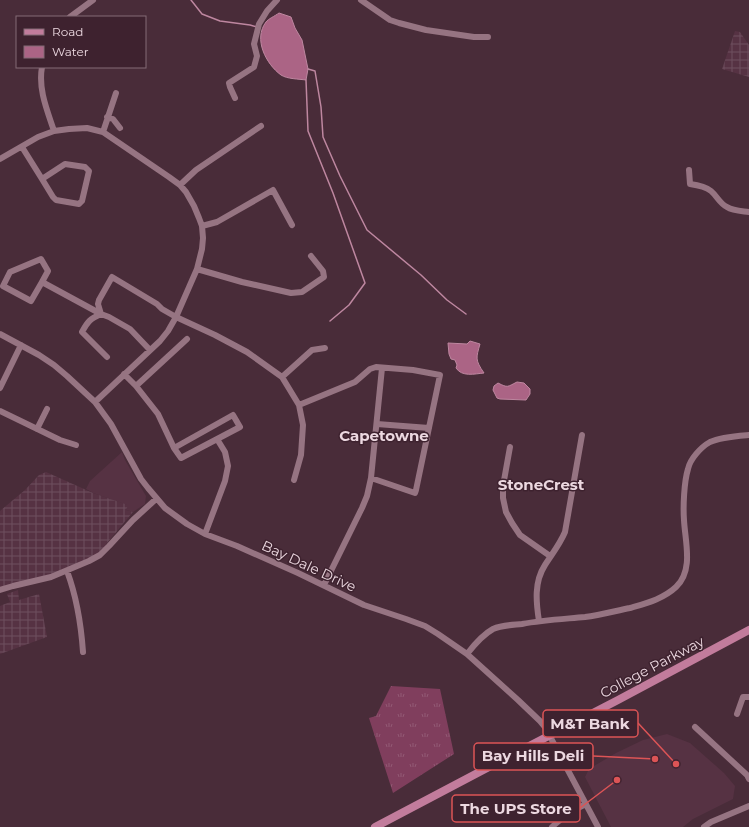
<svg xmlns="http://www.w3.org/2000/svg" width="749" height="827" font-family="Montserrat,sans-serif">
<style>
.built{fill:#563243}
.industrial{fill:url(#industrial-grid)}
.grass{fill:url(#grass-tufts)}
.water{fill:#ab6485;stroke:#be87a0}
.lines{fill:none;stroke-linecap:round;stroke-linejoin:round}
.stream{stroke:#be87a0;stroke-width:1.5}
.minor{stroke:#967482;stroke-width:6}
.major{stroke:#c27c9c;stroke-width:8}
.labels{text-anchor:middle;dominant-baseline:central;stroke-width:3;stroke-linejoin:round;paint-order:stroke}
.street-label{font-size:14px;fill:#ecd8e0;stroke:#3e222f}
.neighbourhood-label{font-size:15px;font-weight:bold;fill:#ecd8e0;stroke:#3e222f}
.leader{fill:none;stroke:#dc5456;stroke-width:1.5}
.callout-dot{fill:#dc5456;stroke:#3e222f;stroke-width:1.5}
.callout{fill:#3e222f;stroke:#dc5456;stroke-width:1.5}
.callout-label{font-size:15px;text-anchor:middle;font-weight:bold;fill:#ecd8e0}
</style>
<defs>
<pattern id="industrial-grid" width="8" height="8" patternUnits="userSpaceOnUse"><rect width="8" height="8" fill="#563243"/><path d="M0 4h8M4 0v8" fill="none" stroke="#6e4f5e"/></pattern>
<pattern id="grass-tufts" width="24" height="20" patternUnits="userSpaceOnUse"><rect width="24" height="20" fill="#803e5d"/><path d="M3 7l-1-3M5 7V3M7 7l1-3M15 17l-1-3M17 17v-4M19 17l1-3" fill="none" stroke="#925974"/></pattern>
</defs>
<rect width="100%" height="100%" fill="#492c39"/>
<path class="built" d="M122,452L125,460L146,496L145,504L133,512L126,510L127,505L93,493L86,489L90,481Z
M667,734L690,743L724,773L735,786L733,799L693,819L683,827H611L585,777L588,771L594,766L616,753L643,740Z"/>
<path class="industrial" d="M735,31L740,32L749,45V77L722,69Z
M46,472L93,493L128,505L126,510L133,512L107,543L100,555L67,571L0,590V511L25,490L39,475Z
M18,590L19,600L39,594L47,637L0,654V606L10,602L7,594Z"/>
<path class="grass" d="M391,686L440,689L454,754L393,793L369,718L376,716Z"/>
<path class="water" d="M279,13L291,17L295,28L302,40L308,69L306,80C299,79 287,79 281,75C266,64 253,39 266,22C268,19 275,16 279,13Z
M470,341L480,344C476,358 475,360 484,373C474,374 462,377 456,368L457,365L455,360L451,359L449,354L448,343L467,344Z
M517,382L524,383L530,389V394L526,400L500,399L497,398L493,390L494,386L498,383C508,388 507,387 517,382Z"/>
<g class="lines">
<path class="stream" d="M191,0L202,14L220,21L250,25L257,27
M308,69L315,71L321,107L323,137L340,176L367,230L421,275L447,300L466,314
M306,80L308,131L333,193L365,283L349,305L330,321"/>
<path class="minor" d="M361,0L390,20L399,23L426,30L474,37H488
M70,17L93,0
M42,67C38,89 47,110 54,131
M235,98L230,87L229,83L254,67L257,56L254,44L259,24L267,11L277,0
M107,117L113,119L120,128
M103,132L116,93
M22,147L42,179L65,164L85,167L89,171L82,201L79,204L56,200L53,197L42,179
M0,159L38,137L54,131L69,129L87,128L103,132L169,177L180,185L186,192L194,206L199,218L202,226L203,238L202,249L197,269L176,317L168,331L160,341L95,402
M689,170L690,184C697,185 706,187 711,191C717,196 720,204 727,207C733,211 742,211 749,212
M180,185L196,170L261,126
M202,226L217,222L273,190L292,225
M197,269L242,282L291,293L302,292L324,277L323,271L311,256
M42,282L31,301L3,286L10,272L41,259L48,271L42,282L101,314L109,317L130,329L150,350
M101,314L98,304L99,300L112,277L157,304L162,309L176,317L215,335L247,352L282,377L299,405L303,425L301,455L294,480
M101,314C90,319 88,321 82,332L107,357
M0,334L39,355L54,365L67,376L95,402L111,424L141,479L148,488L165,508L187,524L205,534L237,546L298,573L364,605L406,619L425,626L438,634L467,654L518,700L540,721L545,727L598,827
M124,374L136,386L158,414L174,448L181,458L240,427L233,415L174,448
M282,377L312,350L325,348
M136,386L187,339
M0,388L21,345
M299,405L355,382L370,369L376,367L413,370L440,375L416,490L415,493L371,478
M0,411L60,440L76,445
M377,424L429,428
M37,429L47,409
M510,447L503,486V498L506,512L512,523L520,535L550,556
M205,534L225,481L228,466L225,452L217,439
M67,571C77,598 81,623 83,652
M324,585L362,508L367,496L371,478L382,368
M0,590L13,586L51,577L89,561L100,555L109,546L133,520L156,499
M539,621C536,602 534,582 545,565C552,554 560,544 565,532L582,435
M467,654C474,645 482,635 493,629C502,625 512,625 522,624C543,620 564,619 585,617C600,615 615,611 630,608C647,603 663,599 676,587C694,570 685,541 684,520C683,507 684,482 688,469C690,459 701,447 710,442C721,437 737,436 749,435
M737,714L743,697H749
M695,727L747,775L749,779
M552,827C562,817 573,810 586,804
M704,827L711,822L749,806"/>
<path class="major" d="M375,827L506,758L618,700L749,630"/>
</g>
<g class="labels">
<g class="street-label">
<text transform="translate(309 566) rotate(25)">Bay Dale Drive</text>
<text transform="translate(652 667) rotate(-28)">College Parkway</text>
</g>
<g class="neighbourhood-label">
<text x="384" y="435">Capetowne</text>
<text x="541" y="484">StoneCrest</text>
</g>
</g>
<path class="leader" d="M676 764L638 723M655 759L593 756M617 780L580 808"/>
<g class="callout-dot">
<circle cx="676" cy="764" r="4"/>
<circle cx="655" cy="759" r="4"/>
<circle cx="617" cy="780" r="4"/>
</g>
<g class="callout">
<rect x="543" y="710" width="95" height="27" rx="4"/>
<rect x="474" y="743" width="119" height="27" rx="4"/>
<rect x="452" y="795" width="128" height="27" rx="4"/>
</g>
<g class="callout-label">
<text x="590" y="729">M&amp;T Bank</text>
<text x="533" y="761">Bay Hills Deli</text>
<text x="516" y="814">The UPS Store</text>
</g>
<rect x="16" y="16" width="130" height="52" fill="#3e222f" stroke="#846b76"/>
<rect x="24" y="29" width="20" height="6" fill="#c27c9c" stroke="#846b76"/>
<text x="52" y="36" font-size="12" fill="#ecd8e0">Road</text>
<rect x="24" y="46" width="20" height="12" fill="#ab6485" stroke="#846b76"/>
<text x="52" y="56" font-size="12" fill="#ecd8e0">Water</text>
</svg>
